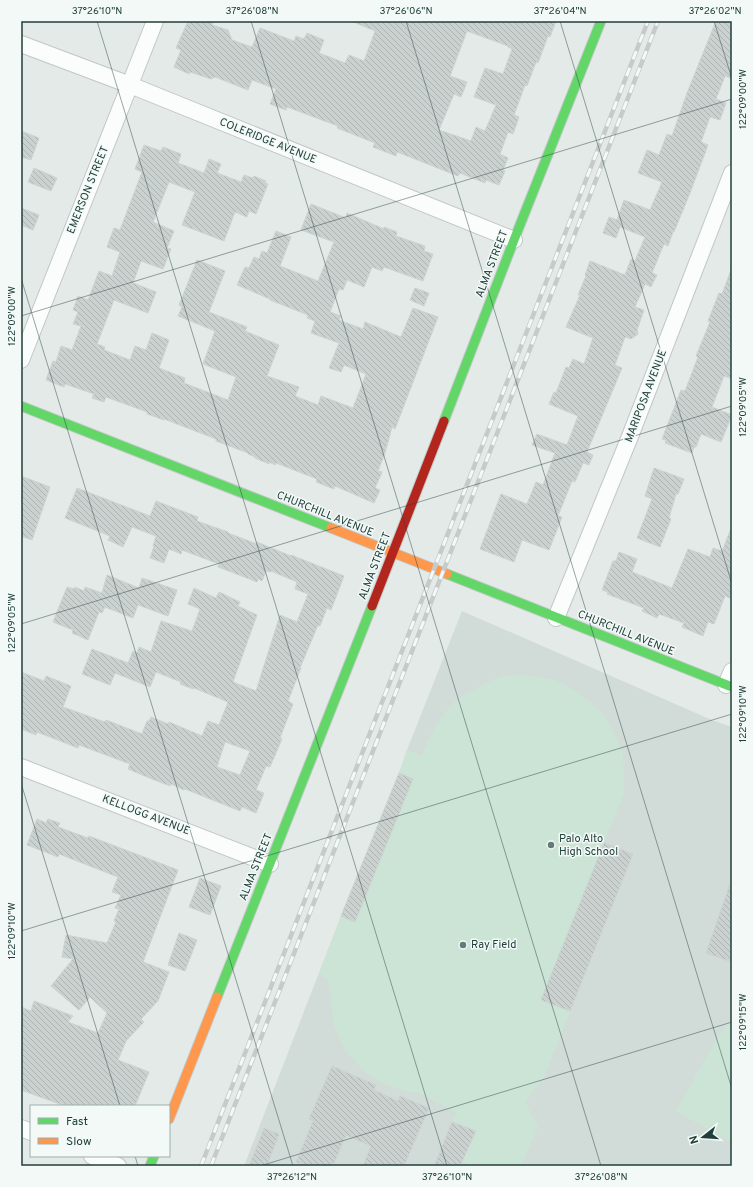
<svg xmlns="http://www.w3.org/2000/svg" width="753" height="1187" font-family="Overpass,sans-serif">
<style>
.built{fill:#d1dcd8}
.grass{fill:#cce4d6}
.building{fill:url(#building-back-hatch);stroke:#cdd3d1;fill-rule:evenodd}
.lines{fill:none;stroke-linecap:round;stroke-linejoin:round}
.street-casing{stroke:#c1c7c5;stroke-width:18}
.fast-casing{stroke:#bfc8c5;stroke-width:11}
.slow-casing{stroke:#bfc8c5;stroke-width:11}
.jam-casing{stroke:#bfc8c5;stroke-width:11}
.street{stroke:#fbfcfc;stroke-width:16}
.fast{stroke:#63d668;stroke-width:9}
.slow{stroke:#ff974d;stroke-width:9}
.jam{stroke:#b3261e;stroke-width:9}
.rail-casing{stroke:#c6cbca;stroke-width:4.5}
.rail{stroke:#f2f9f6;stroke-width:3;stroke-dasharray:9;stroke-linecap:butt}
.ticks{fill:none;stroke:#203f3b;stroke-width:1;stroke-opacity:0.45}
.poi-dot{fill:#657b78;stroke:#f2f9f6;stroke-width:1.5}
.labels{text-anchor:middle;dominant-baseline:central;stroke-width:3;stroke-linejoin:round;paint-order:stroke}
.street-label{font-size:11px;fill:#203f3b;stroke:#f2f9f6}
.poi-label{font-size:11px;fill:#203f3b;stroke:#f2f9f6;text-anchor:start}
.neatline{fill:none;stroke:#203f3b;stroke-width:1.5}
.ticks-label{font-size:10px;text-anchor:middle;fill:#203f3b}
</style>
<defs>
<pattern id="building-back-hatch" width="6" height="6" patternUnits="userSpaceOnUse"><rect width="6" height="6" fill="#cbd1cf"/><path d="M-1 5l2 2M0 0l6 6M5-1l2 2" fill="none" stroke="#aeb4b3"/></pattern>
</defs>
<rect width="100%" height="100%" fill="#e4eae8"/>
<path class="built" d="M462,611L712,720L732,727V1166H244L341,916L399,773L407,750Z"/>
<path class="grass" d="M520,674L555,680L576,691L603,713L613,731L622,750L624,769V793L604,843L633,854L544,1077L525,1102L538,1127L521,1166H474L463,1161L476,1131L452,1122L457,1113L420,1093L407,1092L383,1083L365,1072L344,1049L333,1022L328,979L319,974L341,916L399,773L407,750L422,756C429,737 438,719 453,704C459,697 492,679 501,677C507,675 514,675 520,674Z
M732,1019V1143L676,1111L720,1033Z"/>
<path class="building" d="M188,21H213L212,25L228,30L232,40L252,47L260,28L294,41L296,36L304,39L307,33L324,40L319,53L345,63L349,55L364,61L375,31L351,21H556L550,37L548,36L538,63L536,62L527,86L525,85L514,115L519,117L513,134L508,132L500,154L508,158L503,170L505,171L499,185L486,180L485,183L460,173L458,176L397,152L396,156L373,147L375,143L337,128L338,126L287,107L286,110L270,104L276,89L252,80L248,90L215,77L211,79L190,72L189,74L174,67L181,50L176,48ZM467,31L508,46V47L512,49L503,74L485,68L474,97L496,105L485,131L476,127L471,141L439,130L454,94L461,97L467,82L450,76Z
M716,21H732V79L725,76L716,99L726,103L720,120L710,117L701,142L708,145L690,193L674,232H673L668,246L664,244L652,273L657,275L651,287L645,284L635,307L644,310L637,330L638,334L631,339L625,337L615,365L622,368L587,452L593,455L589,465L583,463L575,482L572,481L558,516L562,517L549,550L522,540L514,562L480,549L501,494L527,504L536,482L543,485L555,453L532,445L537,434L567,445L578,416L549,404L554,392L556,393L566,367L569,368L573,359L584,364L593,338L566,327L580,295H578L586,276L585,275L590,261L625,275L631,259L635,261L645,237L620,227L616,238L603,233L609,217L617,220L624,200L650,210L662,182L638,173L647,150L659,155L667,134L672,136L687,93Z
M21,131L39,138L31,160L21,157Z
M144,145L161,151L163,147L181,154L178,163L204,173L209,159L221,164L217,173L241,182L244,175L253,178L254,176L266,181L265,183L268,184L256,214L249,211L247,217L235,212L224,241L182,225L195,192L169,182L153,222L174,231L167,248L171,249L163,269L141,261L133,283L156,292L148,313L114,300L97,344L105,347L104,350L130,360L135,346L146,350L152,333L169,340L159,368L185,378L184,383L228,400L236,377L203,364L215,331L178,316L182,307L179,305L197,260L225,271L209,312L247,327L245,331L279,345L267,376L299,387L295,396L318,405L321,396L353,408L366,374L344,365L341,372L329,368L339,343L311,333L315,321L307,318L308,315L270,300V299L237,285L245,267L249,268L254,257L259,259L262,251L267,253L276,231L291,237L280,266L318,281L334,242L301,230L311,204L346,218L347,213L384,229V227L397,232L396,236L425,246L424,251L433,254L423,281L384,267L382,271L372,267L364,287L347,280L343,290L339,289L330,312L341,316L339,320L363,329L365,322L401,337L413,308L438,317L395,429L392,427L385,453L378,471L382,472L375,488L380,490L374,503L335,486L334,489L316,482L317,479L276,463L275,465L269,462V464L255,458V457L248,454V453L216,441V439L164,419V420L147,414V412L106,397L104,402L92,398L94,394L65,384L64,387L46,380L53,361L56,362L61,346L72,350L81,326L73,324L78,312L73,310L78,296L88,300L99,271L112,276L120,252L107,247L114,228L120,230L142,172L135,169Z
M34,168L57,178L51,191L28,182Z
M21,208L39,215L33,230L21,225Z
M731,270H732V379L724,376L712,407L732,415L721,442L701,434L696,447H694L692,453L665,443L666,440L662,439L681,390L685,391L698,357L696,356L710,322L708,321L719,293L722,294Z
M415,288L429,293L424,306L410,300Z
M654,468L684,479L678,494H676L669,518L671,519L660,547L637,538L652,499L645,496Z
M21,476L50,487L32,540L21,536Z
M77,488L150,516L156,501L198,517L197,521L228,532V533L257,544V542L291,556V555L344,576L331,610L327,608L320,626L318,625L300,668H301L288,701L293,704L280,738L282,739L270,767L266,766L256,790L264,793L256,813L242,807L240,811L185,789L184,790L171,784L170,786L152,779L128,769L130,764L79,745L78,748L37,732L36,735L21,729V672L44,681L46,676L71,686L63,707L105,722L106,720L142,734L147,721H149L151,717L168,724L169,722L202,736L208,721L219,725L228,702L194,688L193,689L180,684L181,682L156,672L150,687L115,673L110,685L82,674L92,649L128,663L133,651L137,653L139,647L151,652L161,621L192,631L200,609L188,604L194,588L216,598L219,592L240,602L238,606L257,615L233,682L256,691L280,615L297,622L308,594L295,589L297,582L271,571V572L266,571L262,581L258,579L257,582L218,567L219,564L182,550L181,554L169,549L164,563L150,558L154,546H153L156,536L132,527L123,547L108,540L110,536L65,518ZM225,742L250,751L240,775L217,767Z
M732,526V599L725,596L714,624L708,622L703,636L682,627L684,623L659,614L657,618L642,611L644,608L607,594L608,592L602,590L613,561H616L619,552L637,559L632,572L672,588L688,549L710,557L713,548L722,551Z
M107,575L139,588L142,578L177,590L168,616L138,605L133,618L105,607L102,613L99,612L88,640L72,633L73,630L53,622L67,587L74,589L75,587L84,591L85,587L102,593Z
M399,773L413,779L355,922L341,916Z
M37,819L46,823L48,819L60,823L58,827L88,838L89,836L178,870L143,962L169,972L158,1001L141,1019L144,1022L126,1041L118,1060L149,1072L135,1106H65L21,1090V1007L31,1011L34,1001L73,1016L68,1022L98,1033L107,1013L90,997L79,1010L51,986L73,959L62,957L66,935L107,943L116,922L114,921L119,909L115,908L121,895L112,892L118,877L59,854L58,857L27,845Z
M604,843L633,854L570,1011L541,1000Z
M200,878L221,886L210,915L189,907Z
M730,884H732V962L706,953Z
M179,933L197,940L185,971L168,965Z
M332,1066L376,1085L374,1090L398,1101L400,1096L429,1108L404,1166H363L371,1146L346,1135L333,1166H305L296,1162L313,1121L309,1119Z
M452,1122L476,1131L460,1166H434Z
M264,1128L279,1134L267,1166H249Z"/>
<g class="lines">
<g class="street-casing">
<path id="street" d="M21,44L130,85L514,240
M21,360L155,21
M556,618L629,439L732,173
M726,685L732,671
M21,767L270,864
M21,1128L31,1132
M92,1156L118,1166"/>
</g>
<g class="fast-casing">
<path id="fast" d="M21,406L331,528
M444,421L514,240L601,21
M447,574L732,687
M217,997L372,606
M150,1166L154,1156"/>
</g>
<g class="slow-casing">
<path id="slow" d="M331,528L447,574
M169,1119L217,997"/>
</g>
<g class="jam-casing">
<path id="jam" d="M372,606L444,421"/>
</g>
<use href="#street" class="street"/>
<use href="#fast" class="fast"/>
<use href="#slow" class="slow"/>
<use href="#jam" class="jam"/>
<g class="rail-casing">
<path id="rail" d="M201,1166L648,21
M211,1166L658,21"/>
</g>
<use href="#rail" class="rail"/>
</g>
<path class="ticks" d="M97,21L447,1166M251,21L601,1166M406,21L732,1089M560,21L732,584M714,21L732,79M21,278L293,1166M21,316L732,99M21,624L732,406M21,783L120,1106M21,931L732,714M135,1156L138,1166M260,1166L732,1022"/>
<g class="poi-dot">
<circle cx="551" cy="845" r="4"/>
<circle cx="463" cy="945" r="4"/>
</g>
<g class="labels">
<g class="street-label">
<text transform="translate(268 141) rotate(22)">COLERIDGE AVENUE</text>
<text transform="translate(88 190) rotate(-68)">EMERSON STREET</text>
<text transform="translate(492 264) rotate(-69)">ALMA STREET</text>
<text transform="translate(646 396) rotate(-69)">MARIPOSA AVENUE</text>
<text transform="translate(325 514) rotate(22)">CHURCHILL AVENUE</text>
<text transform="translate(375 566) rotate(-69)">ALMA STREET</text>
<text transform="translate(626 633) rotate(22)">CHURCHILL AVENUE</text>
<text transform="translate(146 815) rotate(21)">KELLOGG AVENUE</text>
<text transform="translate(256 867) rotate(-68)">ALMA STREET</text>
</g>
<g class="poi-label">
<text x="559" y="839">Palo Alto<tspan x="559" dy="13">High School</tspan></text>
<text x="471" y="945">Ray Field</text>
</g>
</g>
<rect width="753" height="1187" fill="none" stroke="#f2f9f6" stroke-width="44"/>
<rect x="30" y="1105" width="140" height="52" fill="#f2f9f6" stroke="#9eafab"/>
<rect x="38" y="1118" width="20" height="6" fill="#63d668" stroke="#9eafab"/>
<text x="66" y="1125" font-size="12" fill="#203f3b">Fast</text>
<rect x="38" y="1138" width="20" height="6" fill="#ff974d" stroke="#9eafab"/>
<text x="66" y="1145" font-size="12" fill="#203f3b">Slow</text>
<g transform="translate(703 1137) rotate(253)" stroke="#f2f9f6" stroke-width="3" paint-order="stroke">
<path d="M0-3L7 15L0 10L-7 15Z" fill="#203f3b"/>
<text y="-6" font-size="11" font-weight="bold" text-anchor="middle" fill="#203f3b">N</text>
</g>
<rect x="22" y="22" width="709" height="1143" class="neatline"/>
<g class="ticks-label">
<text x="97" y="14">37°26'10"N</text>
<text x="252" y="14">37°26'08"N</text>
<text x="406" y="14">37°26'06"N</text>
<text x="560" y="14">37°26'04"N</text>
<text x="715" y="14">37°26'02"N</text>
<text transform="translate(742 99) rotate(-90)" y="4">122°09'00"W</text>
<text transform="translate(11 316) rotate(-90)" y="4">122°09'00"W</text>
<text transform="translate(742 407) rotate(-90)" y="4">122°09'05"W</text>
<text transform="translate(11 623) rotate(-90)" y="4">122°09'05"W</text>
<text transform="translate(742 714) rotate(-90)" y="4">122°09'10"W</text>
<text transform="translate(11 931) rotate(-90)" y="4">122°09'10"W</text>
<text transform="translate(742 1022) rotate(-90)" y="4">122°09'15"W</text>
<text x="292" y="1180">37°26'12"N</text>
<text x="447" y="1180">37°26'10"N</text>
<text x="601" y="1180">37°26'08"N</text>
</g>
</svg>
